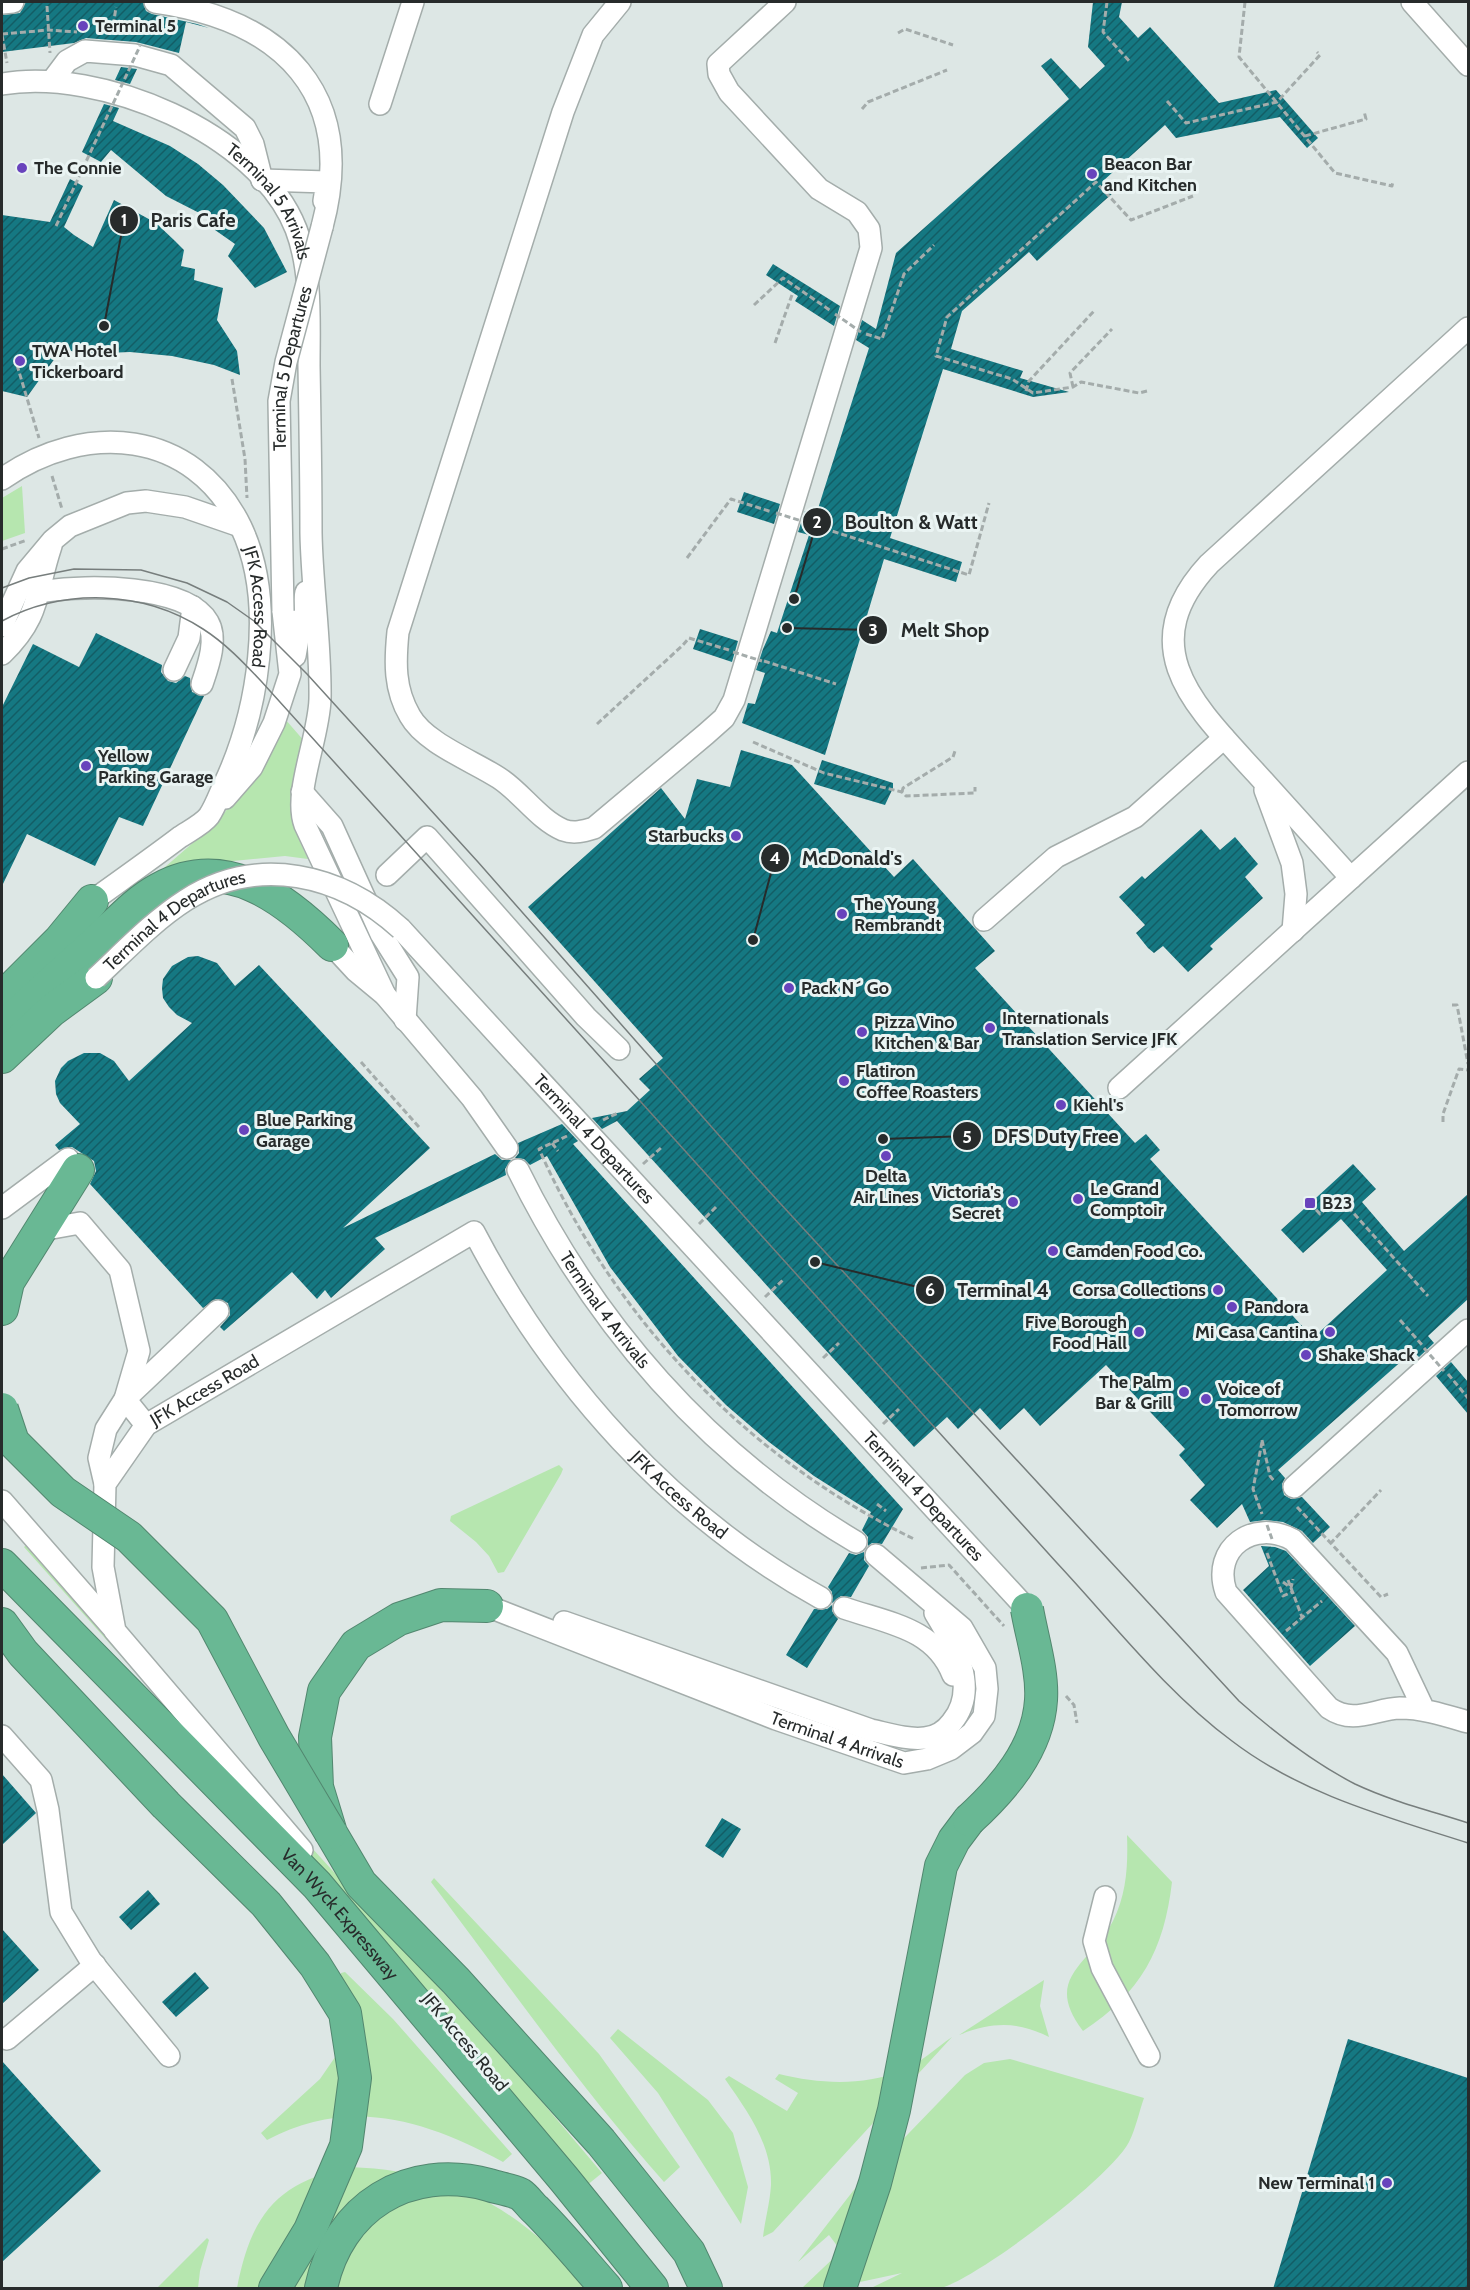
<svg xmlns="http://www.w3.org/2000/svg" width="1470" height="2290" font-family="Cabin,sans-serif">
<style>
.grass{fill:#b6e6af}
.building{fill:url(#building-hatch)}
.lines{fill:none;stroke-linecap:round;stroke-linejoin:round}
.minor-casing{stroke:#a4adab;stroke-width:24}
.highway-casing{stroke:#52876f;stroke-width:34}
.path{stroke:#a4acab;stroke-width:3;stroke-dasharray:6 3;stroke-linecap:butt}
.minor{stroke:#fff;stroke-width:21}
.highway{stroke:#69b894;stroke-width:32}
.tram{stroke:#777e7d;stroke-width:1.5}
.minor-bridge-casing{stroke:#a4adab;stroke-width:24;stroke-linecap:butt}
.highway-bridge-casing{stroke:#52876f;stroke-width:34;stroke-linecap:butt}
.path-bridge{stroke:#a4acab;stroke-width:3;stroke-dasharray:6 3;stroke-linecap:butt}
.minor-bridge{stroke:#fff;stroke-width:21}
.highway-bridge{stroke:#69b894;stroke-width:32}
.poi-dot{fill:#6843bc;stroke:#eaf4f3;stroke-width:2}
.labels{text-anchor:middle;dominant-baseline:central;stroke-width:6;stroke-linejoin:round;paint-order:stroke}
.poi-label{font-size:18px;font-weight:bold;fill:#272b2b;stroke:#eaf4f3;text-anchor:start}
.street-label{font-size:18px;fill:#272b2b;stroke:#eaf4f3}
.leader{fill:none;stroke:#272b2b;stroke-width:2}
.callout-dot{fill:#272b2b;stroke:#eaf4f3;stroke-width:2}
.mark-label{font-size:18px;text-anchor:middle;font-weight:bold;fill:#fff}
.callout-label{font-size:20px;text-anchor:middle;font-weight:bold;fill:#272b2b;stroke:#eaf4f3;stroke-width:6;stroke-linejoin:round;paint-order:stroke}
</style>
<defs>
<pattern id="building-hatch" width="6" height="6" patternUnits="userSpaceOnUse" patternTransform="scale(1.5)"><rect width="6" height="6" fill="#157882"/><path d="M-1 1l2-2M0 6l6-6M5 7l2-2" fill="none" stroke="#135d65"/></pattern>
</defs>
<rect width="100%" height="100%" fill="#dde7e5"/>
<path class="grass" d="M22,486L25,533L2,541V498Z
M285,719L305,742C288,792 284,810 308,859L285,856L233,861H194L157,874L218,821L256,772Z
M559,1465L563,1469L561,1474L504,1572L498,1573L489,1556L476,1542L450,1521L451,1516Z
M32,1540L532,2090L602,2173L586,2186L365,1931L24,1547Z
M1127,1835L1172,1882C1164,1950 1141,1993 1083,2031C1042,1977 1090,1965 1113,1921C1127,1893 1128,1864 1127,1835Z
M434,1878L599,2054L680,2167L664,2182C580,2087 507,1983 431,1882Z
M345,1972L393,2019L512,2154L503,2162C425,2120 351,2096 267,2140L261,2133L320,2079L342,2047L341,1973Z
M1044,1980L1040,2006L1049,2037C1017,2021 992,2022 959,2035Z
M618,2029L708,2100L733,2133L748,2187L741,2224L658,2093L610,2038Z
M952,2037L773,2232L763,2237C765,2220 770,2202 771,2185C772,2144 747,2111 725,2079L729,2076L787,2111L798,2093L775,2079L779,2074C820,2084 862,2086 902,2071C919,2064 936,2048 952,2037Z
M1010,2059L1144,2098C1139,2112 1136,2128 1129,2142C1110,2178 984,2273 944,2287C927,2290 890,2288 871,2288L902,2273L832,2288H802L841,2251L829,2235L798,2262L853,2191L965,2075L984,2063Z
M350,2167C453,2171 513,2206 583,2280V2288H237C251,2216 276,2182 350,2167Z
M207,2238L209,2240L200,2271L198,2288H157Z"/>
<path class="building" d="M26,2H143L146,11L152,14L197,24L209,28L186,22L179,53L136,42L86,38L74,43L2,52V15L20,13Z
M1093,2H1122L1119,17L1138,38L1150,27L1219,103L1276,90L1318,138L1307,148L1280,117L1176,138L1165,125L1103,181L1114,192L1037,261L1029,252L962,311L951,349L1023,371L1020,378L1069,392L1033,397L943,369L890,538L962,562L956,582L884,559L825,755L742,723L748,703L755,704L765,673L756,670L763,649L771,631L777,633L809,535L798,532L805,511L816,515L869,348L856,340L862,320L876,329L896,253L1069,99L1041,66L1051,58L1080,89L1105,66L1088,47Z
M121,67L137,69L130,84L115,80Z
M104,104L119,108L113,121L170,146L198,164L223,185L264,228L287,272L255,288L228,256L235,244L215,230L219,223L166,196L111,150L101,162L82,152Z
M70,179L83,186L64,227L74,235L93,247L114,200L156,223L175,241L184,250L181,266L195,269L194,280L223,288L217,320L237,351L240,375L214,365L172,356L130,352L82,354L68,350L58,354L27,397L2,391V215L50,222Z
M773,264L840,306L834,326L795,301L798,296L766,275Z
M744,492L780,504L774,524L737,512Z
M700,629L738,641L732,662L693,649Z
M96,633L162,665L161,672L168,681L176,683L185,676L190,678L192,692L204,696L143,826L119,817L95,866L27,834L2,886V707L33,644L79,667Z
M741,750L792,765L894,877L913,859L995,951L975,968L1135,1143L1146,1134L1160,1150L1150,1159L1313,1338L1387,1270L1341,1219L1303,1253L1281,1230L1353,1164L1376,1189L1362,1202L1404,1251L1468,1194V1299L1428,1336L1434,1343L1419,1357L1413,1351L1278,1470L1285,1478L1282,1484L1284,1495L1291,1499L1302,1497L1330,1527L1313,1543L1302,1531L1283,1522L1265,1520L1250,1522L1242,1504L1217,1528L1190,1500L1205,1485L1179,1455L1185,1449L1106,1365L1040,1426L1024,1408L1000,1430L980,1408L958,1429L947,1417L914,1447L617,1121L602,1129L592,1118L627,1111L650,1090L639,1079L663,1058L528,907L661,788L685,819L697,779L730,787Z
M822,760L893,783V788L885,805L814,784Z
M1201,829L1220,850L1235,837L1258,864L1245,877L1263,898L1210,946L1213,949L1188,972L1163,946L1154,953L1148,948L1136,933L1145,925L1119,897L1142,876L1145,879Z
M198,956L217,963L235,986L259,965L430,1148L343,1228L495,1154L502,1160H511L505,1169L506,1175L375,1238L385,1249L331,1298L325,1290L317,1299L292,1272L224,1331L220,1327L230,1315L228,1303L216,1299L203,1308L90,1184L96,1171L94,1161L72,1147L59,1150L55,1145L80,1124L60,1103L56,1094L55,1081L61,1068L68,1061L84,1053H100L114,1061L129,1081L192,1023L177,1015L169,1007L163,998L162,988L163,979L172,966L188,957Z
M562,1124L578,1141L573,1144L903,1509L882,1544L872,1543L868,1546V1537L862,1530L871,1512L814,1476L769,1442L726,1405L678,1356L610,1267L547,1156L530,1165L524,1159L515,1158L519,1153L518,1143Z
M1451,1362L1468,1382V1414L1436,1376Z
M1261,1546L1275,1547L1286,1551L1355,1626L1310,1666L1243,1590L1269,1566Z
M864,1552V1560L869,1566L851,1597L841,1596L832,1603V1592L828,1587L849,1553L856,1555Z
M832,1605V1611L838,1619L807,1668L786,1655L814,1609H827Z
M2,1774L36,1813L2,1845Z
M722,1818L741,1829L723,1858L705,1846Z
M148,1890L160,1904L131,1930L119,1917Z
M2,1929L39,1970L2,2004Z
M195,1972L209,1988L176,2017L162,2002Z
M1348,2039L1468,2078V2289H1273Z
M2,2061L101,2171L2,2262Z"/>
<g class="lines">
<g class="minor-casing">
<g id="minor">
<path d="M155,2C282,20 358,93 322,227"/>
<path d="M620,2L593,35L563,112L398,632C395,662 394,689 410,716C425,743 473,761 499,778C522,793 538,819 563,830C574,834 584,831 594,828L706,734L724,718L734,700L871,248L869,229L857,212L819,189L729,92L719,74L718,64L785,2"/>
<path d="M1412,2L1468,65"/>
<path d="M2,3L13,2"/>
<path d="M52,81L67,61L85,51L135,55L171,65L245,128L253,144L262,180"/>
<path id="s1" d="M2,84C99,67 258,132 296,229C312,271 309,321 309,366C310,421 311,477 311,533C312,588 321,644 320,699C319,738 293,793 305,825L385,995"/>
<path d="M380,104L413,2"/>
<path d="M262,180L327,182L324,201"/>
<path id="s2" d="M2,479C84,421 193,428 241,527C277,603 258,714 223,787C219,796 215,807 209,816C203,824 189,831 180,837C151,859 121,880 92,901"/>
<path d="M47,591C85,585 186,584 208,622C218,639 208,666 202,684"/>
<path d="M2,626L27,571L53,540L70,526L127,503L146,501L185,507L240,526"/>
<path d="M2,654C41,616 35,594 51,546"/>
<path d="M295,656L306,592"/>
<path d="M174,670L189,638L193,607"/>
<path d="M1265,790L1292,863L1296,894L1293,931"/>
<path d="M302,792L332,826L381,934L408,977L405,1020"/>
<path d="M225,798L252,767L274,723L290,674L283,611"/>
<path d="M387,875L427,837L586,1017L619,1049"/>
<path d="M1351,878C1319,843 1288,808 1256,773C1196,707 1131,648 1209,564L1468,328"/>
<path d="M984,920L1056,857L1135,817L1224,738"/>
<path d="M401,929L522,1061"/>
<path d="M332,945L356,971L385,995L472,1098L507,1148"/>
<path d="M1119,1088L1468,772"/>
<path id="s3" d="M518,1170C594,1324 707,1454 856,1542"/>
<path d="M2,1208L68,1159"/>
<path d="M41,1230L80,1223L120,1270L139,1351L125,1399L106,1429L99,1458L105,1484"/>
<path d="M146,1425L125,1399L218,1311"/>
<path d="M1294,1487L1468,1330"/>
<path d="M2,1501L114,1629"/>
<path id="s4" d="M487,1606L776,1719L904,1763L927,1759L951,1749L972,1733L984,1716L987,1689L985,1668L962,1628L876,1555"/>
<path d="M844,1608C887,1623 935,1628 953,1675"/>
<path d="M564,1622L871,1730C889,1734 907,1740 925,1738C936,1737 946,1730 952,1722C980,1688 954,1644 935,1613"/>
<path d="M1424,1710L1397,1653L1293,1540C1254,1518 1211,1548 1226,1592L1329,1708C1354,1725 1374,1709 1400,1708C1423,1708 1447,1716 1468,1722"/>
<path d="M2,1736L41,1780L48,1810L61,1912L91,1961L169,2056"/>
<path id="s5" d="M302,1850L115,1631L103,1567L105,1484L146,1425L474,1232C553,1383 671,1515 821,1598"/>
<path d="M1105,1897L1094,1941L1102,1968L1149,2056"/>
<path d="M7,2039L95,1965"/>
</g>
</g>
<g class="highway-casing">
<g id="highway">
<path d="M2,998L60,940L92,901"/>
<path d="M2,1029C32,999 64,971 96,942C116,924 135,902 159,889C226,852 286,899 332,945"/>
<path d="M2,1057L51,1011L96,978"/>
<path d="M2,1309L8,1282L78,1170"/>
<path id="s6" d="M2,1565L317,1885L564,2179L652,2288"/>
<path d="M487,1606L441,1605L399,1619L356,1645L324,1691L315,1737L317,1787L331,1833L361,1884L456,1981L601,2142L689,2252L706,2288"/>
<path d="M2,1624L23,1653L166,1805L266,1904L315,1965L345,2013L355,2078L346,2146L310,2230L275,2288"/>
<path d="M321,2288C338,2207 408,2163 489,2185C498,2188 511,2190 520,2194C526,2198 531,2206 536,2210C561,2235 583,2262 606,2288"/>
<path d="M840,2288L875,2183L894,2110L941,1866L954,1840L969,1820"/>
</g>
</g>
<path class="path" d="M1107,2L1103,32L1130,62
M1245,2L1239,57L1335,173L1392,186L1393,181
M47,6L50,53
M898,33L905,29L953,45
M2,34L48,30L77,32
M112,34L116,7
M2,35L7,63
M1167,101L1186,123L1277,102L1320,55L1317,52
M862,109L868,102L947,70
M1305,136L1366,119L1364,111
M754,305L783,278L831,311
M866,334L882,339L904,274L934,245
M775,343L793,292
M17,365L39,438
M232,379L245,459L247,498
M1073,387L1070,373L1112,329
M1026,391L1029,381L1094,311
M1147,391L1139,393L1081,382L1073,387L1033,393L1012,379L936,356L947,317L1096,182L1131,220L1193,196
M52,476L62,509
M807,523L969,575L989,503
M2,549L27,540
M687,558L731,499L772,512
M764,661L836,684
M597,724L683,645L689,638L729,650
M753,742L824,773L902,792L906,796L975,793V787
M902,792L903,788L953,757L955,751
M1452,1005H1457L1468,1064
M361,1062L419,1127
M603,1120L618,1113
M1443,1122V1114L1459,1069L1468,1070
M567,1136L539,1149C615,1320 746,1457 914,1539
M552,1143L558,1151
M643,1164L662,1147
M1310,1203L1320,1214L1339,1197L1428,1296
M699,1224L717,1206
M765,1297L783,1280
M1400,1320L1423,1346
M823,1358L839,1343
M1448,1374L1468,1398
M883,1424L899,1409
M1262,1440L1270,1476L1275,1482
M1262,1442L1253,1489L1262,1514
M877,1504L886,1511
M1297,1507L1381,1597L1388,1594
M1330,1544L1381,1490
M1267,1553L1283,1596L1292,1592
M921,1568L949,1565L1004,1626
M1288,1580L1302,1617
M1283,1582L1291,1588L1293,1579
M1286,1631L1322,1601
M1066,1696L1074,1705L1077,1723"/>
<use href="#minor" class="minor"/>
<use href="#highway" class="highway"/>
<path class="tram" d="M2,588L29,578L74,569L141,570L187,583L227,602L254,621L307,674L478,862L754,1175L1239,1701C1275,1733 1312,1762 1355,1784C1391,1801 1431,1811 1468,1823
M2,621C64,588 143,590 203,629C225,643 243,662 261,681L1057,1563C1113,1623 1166,1692 1232,1741C1301,1794 1387,1817 1468,1843"/>
<g class="minor-bridge-casing">
<g id="minor-bridge">
<path id="s7" d="M283,611L279,401L286,362L322,227"/>
<path id="s8" d="M96,978C124,952 153,921 186,900C258,854 341,874 401,929"/>
<path id="s9" d="M522,1061L1027,1609"/>
</g>
</g>
<g class="highway-bridge-casing">
<path id="highway-bridge" d="M2,1409L13,1442L63,1492L129,1537L212,1620L274,1737L331,1833
M969,1820C1003,1789 1038,1749 1041,1700C1043,1671 1032,1638 1027,1609"/>
</g>
<path class="path-bridge" d="M56,226L140,46
M835,314L861,332
M776,513L805,522
M733,652L762,661
M1424,1348L1444,1371
M1267,1525L1272,1539"/>
<use href="#minor-bridge" class="minor-bridge"/>
<use href="#highway-bridge" class="highway-bridge"/>
</g>
<g class="poi-dot">
<circle cx="83" cy="26" r="6"/>
<circle cx="22" cy="168" r="6"/>
<circle cx="1092" cy="174" r="6"/>
<circle cx="20" cy="361" r="6"/>
<circle cx="86" cy="766" r="6"/>
<circle cx="736" cy="836" r="6"/>
<circle cx="842" cy="914" r="6"/>
<circle cx="789" cy="988" r="6"/>
<circle cx="990" cy="1028" r="6"/>
<circle cx="862" cy="1032" r="6"/>
<circle cx="844" cy="1081" r="6"/>
<circle cx="1061" cy="1105" r="6"/>
<circle cx="244" cy="1130" r="6"/>
<circle cx="886" cy="1156" r="6"/>
<circle cx="1078" cy="1199" r="6"/>
<circle cx="1013" cy="1202" r="6"/>
<rect x="1304" y="1197" width="12" height="12" rx="3"/>
<circle cx="1053" cy="1251" r="6"/>
<circle cx="1218" cy="1290" r="6"/>
<circle cx="1232" cy="1307" r="6"/>
<circle cx="1139" cy="1332" r="6"/>
<circle cx="1330" cy="1332" r="6"/>
<circle cx="1306" cy="1355" r="6"/>
<circle cx="1184" cy="1392" r="6"/>
<circle cx="1206" cy="1399" r="6"/>
<circle cx="1387" cy="2183" r="6"/>
</g>
<g class="labels">
<g class="poi-label">
<text x="95" y="26">Terminal 5</text>
<text x="1104" y="164">Beacon Bar<tspan x="1104" dy="21">and Kitchen</tspan></text>
<text x="34" y="168">The Connie</text>
<text x="32" y="351">TWA Hotel<tspan x="32" dy="21">Tickerboard</tspan></text>
<text x="98" y="756">Yellow<tspan x="98" dy="21">Parking Garage</tspan></text>
<text x="724" y="836" text-anchor="end">Starbucks</text>
<text x="854" y="904">The Young<tspan x="854" dy="21">Rembrandt</tspan></text>
<text x="801" y="988">Pack N´ Go</text>
<text x="1002" y="1018">Internationals<tspan x="1002" dy="21">Translation Service JFK</tspan></text>
<text x="874" y="1022">Pizza Vino<tspan x="874" dy="21">Kitchen &amp; Bar</tspan></text>
<text x="856" y="1071">Flatiron<tspan x="856" dy="21">Coffee Roasters</tspan></text>
<text x="1073" y="1105">Kiehl's</text>
<text x="256" y="1120">Blue Parking<tspan x="256" dy="21">Garage</tspan></text>
<text x="886" y="1176" text-anchor="middle">Delta<tspan x="886" dy="21">Air Lines</tspan></text>
<text x="1090" y="1189">Le Grand<tspan x="1090" dy="21">Comptoir</tspan></text>
<text x="1001" y="1192" text-anchor="end">Victoria's<tspan x="1001" dy="21">Secret</tspan></text>
<text x="1322" y="1203">B23</text>
<text x="1065" y="1251">Camden Food Co.</text>
<text x="1206" y="1290" text-anchor="end">Corsa Collections</text>
<text x="1244" y="1307">Pandora</text>
<text x="1127" y="1322" text-anchor="end">Five Borough<tspan x="1127" dy="21">Food Hall</tspan></text>
<text x="1318" y="1332" text-anchor="end">Mi Casa Cantina</text>
<text x="1318" y="1355">Shake Shack</text>
<text x="1172" y="1382" text-anchor="end">The Palm<tspan x="1172" dy="21">Bar &amp; Grill</tspan></text>
<text x="1218" y="1389">Voice of<tspan x="1218" dy="21">Tomorrow</tspan></text>
<text x="1375" y="2183" text-anchor="end">New Terminal 1</text>
</g>
<g class="street-label">
<text stroke="none"><textPath href="#s1" startOffset="310">Terminal 5 Arrivals</textPath></text>
<text stroke="none"><textPath href="#s7" startOffset="244">Terminal 5 Departures</textPath></text>
<text stroke="none"><textPath href="#s2" startOffset="363">JFK Access Road</textPath></text>
<text stroke="none"><textPath href="#s8" startOffset="99">Terminal 4 Departures</textPath></text>
<text stroke="none"><textPath href="#s9" startOffset="106">Terminal 4 Departures</textPath></text>
<text stroke="none"><textPath href="#s3" startOffset="165">Terminal 4 Arrivals</textPath></text>
<text stroke="none"><textPath href="#s5" startOffset="576">JFK Access Road</textPath></text>
<text stroke="none"><textPath href="#s5" startOffset="1224">JFK Access Road</textPath></text>
<text stroke="none"><textPath href="#s9" startOffset="592">Terminal 4 Departures</textPath></text>
<text stroke="none"><textPath href="#s4" startOffset="375">Terminal 4 Arrivals</textPath></text>
<text stroke="none"><textPath href="#s6" startOffset="486">Van Wyck Expressway</textPath></text>
<text transform="translate(465 2042) rotate(50)">JFK Access Road</text>
</g>
</g>
<path class="leader" d="M104 326L124 220M794 599L817 522M787 628L873 630M753 940L775 858M883 1139L967 1136M815 1262L930 1290"/>
<g class="callout-dot">
<circle cx="104" cy="326" r="6"/>
<circle cx="794" cy="599" r="6"/>
<circle cx="787" cy="628" r="6"/>
<circle cx="753" cy="940" r="6"/>
<circle cx="883" cy="1139" r="6"/>
<circle cx="815" cy="1262" r="6"/>
<circle cx="124" cy="220" r="15"/>
<circle cx="817" cy="522" r="15"/>
<circle cx="873" cy="630" r="15"/>
<circle cx="775" cy="858" r="15"/>
<circle cx="967" cy="1136" r="15"/>
<circle cx="930" cy="1290" r="15"/>
</g>
<g class="mark-label">
<text x="124" y="226">1</text>
<text x="817" y="528">2</text>
<text x="873" y="636">3</text>
<text x="775" y="864">4</text>
<text x="967" y="1143">5</text>
<text x="930" y="1296">6</text>
</g>
<g class="callout-label">
<text x="193" y="227">Paris Cafe</text>
<text x="911" y="529">Boulton &amp; Watt</text>
<text x="945" y="637">Melt Shop</text>
<text x="852" y="865">McDonald's</text>
<text x="1056" y="1143">DFS Duty Free</text>
<text x="1003" y="1297">Terminal 4</text>
</g>
<rect width="1470" height="2290" fill="none" stroke="#272b2b" stroke-width="6"/>
</svg>
